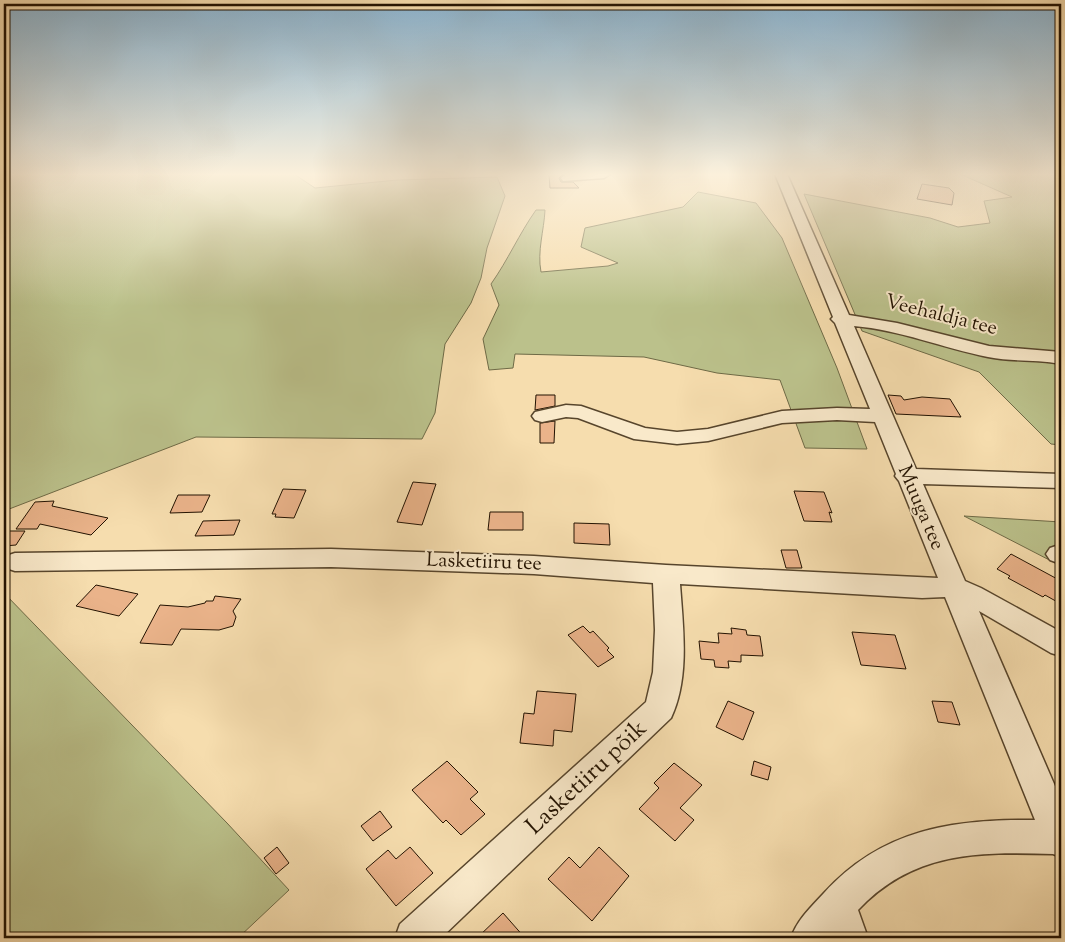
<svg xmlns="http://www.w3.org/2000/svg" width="1065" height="942" font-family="'Sorts Mill Goudy',serif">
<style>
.green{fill:#bbc18b;stroke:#6e6a46}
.building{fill:#eab38a;stroke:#221201}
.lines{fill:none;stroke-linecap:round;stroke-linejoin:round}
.minor-casing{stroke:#57452c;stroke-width:3}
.minor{fill:#f9e9ca;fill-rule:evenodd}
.labels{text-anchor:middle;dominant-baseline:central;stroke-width:4;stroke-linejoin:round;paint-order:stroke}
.street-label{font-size:20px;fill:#221201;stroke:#f9e9ca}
.near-street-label{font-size:24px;fill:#221201;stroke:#f9e9ca}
</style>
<rect width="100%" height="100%" fill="#f6ddae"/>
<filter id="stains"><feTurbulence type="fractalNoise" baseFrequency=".004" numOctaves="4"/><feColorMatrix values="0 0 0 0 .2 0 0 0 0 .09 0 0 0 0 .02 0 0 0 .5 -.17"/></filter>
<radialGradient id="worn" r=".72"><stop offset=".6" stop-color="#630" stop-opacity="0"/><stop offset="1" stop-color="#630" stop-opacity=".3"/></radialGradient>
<path class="green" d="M4,174H294L315,188L397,180L497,177L505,196L487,248L481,278L471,303L445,344L435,413L422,439L196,437L4,511Z
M960,174H1061V445L1051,444L979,372L862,331L804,194L930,218L958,227L990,223L984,201L1012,197Z
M698,192L756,203L782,238L837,368L867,449L805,448L780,380L717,373L644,357L515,354L513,368L489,370L483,339L499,305L491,284C508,260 519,234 536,210H545C544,231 537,251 541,272L608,266L618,263L581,247L585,228L683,207Z
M964,516L1061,522V566Z
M4,593L227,823L289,890L238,938H4Z"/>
<path class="building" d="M549,174H563L559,178L561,182H573L579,188H550Z
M922,184L949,188L954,193L952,205L917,199Z
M536,395H555V406L535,410Z
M888,395L901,396L904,400L922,397L950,399L961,417L896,414Z
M555,421L554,443H540V423Z
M413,482L436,484L422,525L397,522Z
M283,489L306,490L294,518L275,517L276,514H272Z
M794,491L824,492L832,513L829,512L832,522L804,521Z
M178,495H210L202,512L170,513Z
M54,501L52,506L108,518L91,535L40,524L37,529H16L35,502Z
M490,512H523V530H488Z
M240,520L234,535L195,536L203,521Z
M574,523L609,524L610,545L574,543Z
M6,531H25L16,545L4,546V536Z
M781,550H797L802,568H786Z
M1011,554L1061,581V604L1045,595L1043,597L1008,578L1010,576L997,569Z
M96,585L138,594L119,616L76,606Z
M215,596L241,599L233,611L236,617L233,626L219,630L181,629L172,645L140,643L160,605L188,607L205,603L206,601H213Z
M583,626L590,633L593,631L609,648L607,650L614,657L598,667L568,635Z
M731,628L746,630L747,635L760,636L763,656L741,655V662L728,661L729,668L715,667L714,660L701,659L699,641L719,643L718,633L732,634Z
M852,632L895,635L906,669L861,665Z
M537,691L576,694L572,732L554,730L553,746L520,743L524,713L534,714Z
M728,701L754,712L743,740L716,727Z
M932,701L952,702L960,725L938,722Z
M447,761L478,792L470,799L485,814L461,835L446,820L443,823L412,790Z
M754,761L771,767L768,780L751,775Z
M674,763L702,785L680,808L694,820L675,841L639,809L659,788L654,783Z
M380,811L392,827L373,841L361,826Z
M277,847L289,863L276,874L264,858Z
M410,847L433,873L396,906L366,869L388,850L396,859Z
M599,847L629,876L592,921L548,879L569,857L580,868Z
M503,913L525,938H477Z"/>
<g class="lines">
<g class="minor-casing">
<path id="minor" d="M567,174H610L604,178L563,181L561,178Z
M775,174H787L849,315L897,323L989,346L1061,352V364C1037,359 1012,362 988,357C943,348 900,330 854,326L916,469L1061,474V488L923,484L965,581L981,588L1061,632V656L1051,653L979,611L1061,800V857L1053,854C978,852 914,851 858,910L868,938H791C797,920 811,907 824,893C882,829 953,819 1035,820L945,597L922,598L680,584C683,627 690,678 671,718L441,938H395L400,924L646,702L653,672L655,630L653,583L534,574L331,567L15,571L6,568L4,565L6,556L15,553L331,549L534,556L666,565L938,578L899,481L895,476L896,474L875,422L837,420L782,423L708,441L677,444L634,439L578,418L566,417L542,422L535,420L532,416L535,412L566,405L581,406L645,428L677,432L708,429L782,411L837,408L870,409L835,323L831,319L833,317Z
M1059,545L1061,546V564L1050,560L1046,554L1050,548Z"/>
</g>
<use href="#minor" class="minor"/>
</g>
<linearGradient id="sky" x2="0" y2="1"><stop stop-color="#8bb6d4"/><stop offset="0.57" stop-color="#fbf0db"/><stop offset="1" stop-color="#fbf0db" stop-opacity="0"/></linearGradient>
<rect width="1065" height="306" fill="url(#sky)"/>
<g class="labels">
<g class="street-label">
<text transform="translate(941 316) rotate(14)">Veehaldja tee</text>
<text transform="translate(920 508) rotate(67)">Muuga tee</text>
<text transform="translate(484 563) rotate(2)">Lasketiiru tee</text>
</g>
<g class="near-street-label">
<text transform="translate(587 778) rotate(-43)">Lasketiiru põik</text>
</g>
</g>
<rect width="1065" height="942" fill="none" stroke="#f6ddae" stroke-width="20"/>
<rect x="5" y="5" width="1055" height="932" fill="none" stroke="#221201" stroke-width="2.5"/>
<rect x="10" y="10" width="1045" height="922" fill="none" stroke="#221201"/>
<rect width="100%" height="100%" filter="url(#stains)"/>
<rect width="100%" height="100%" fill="url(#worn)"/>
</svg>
